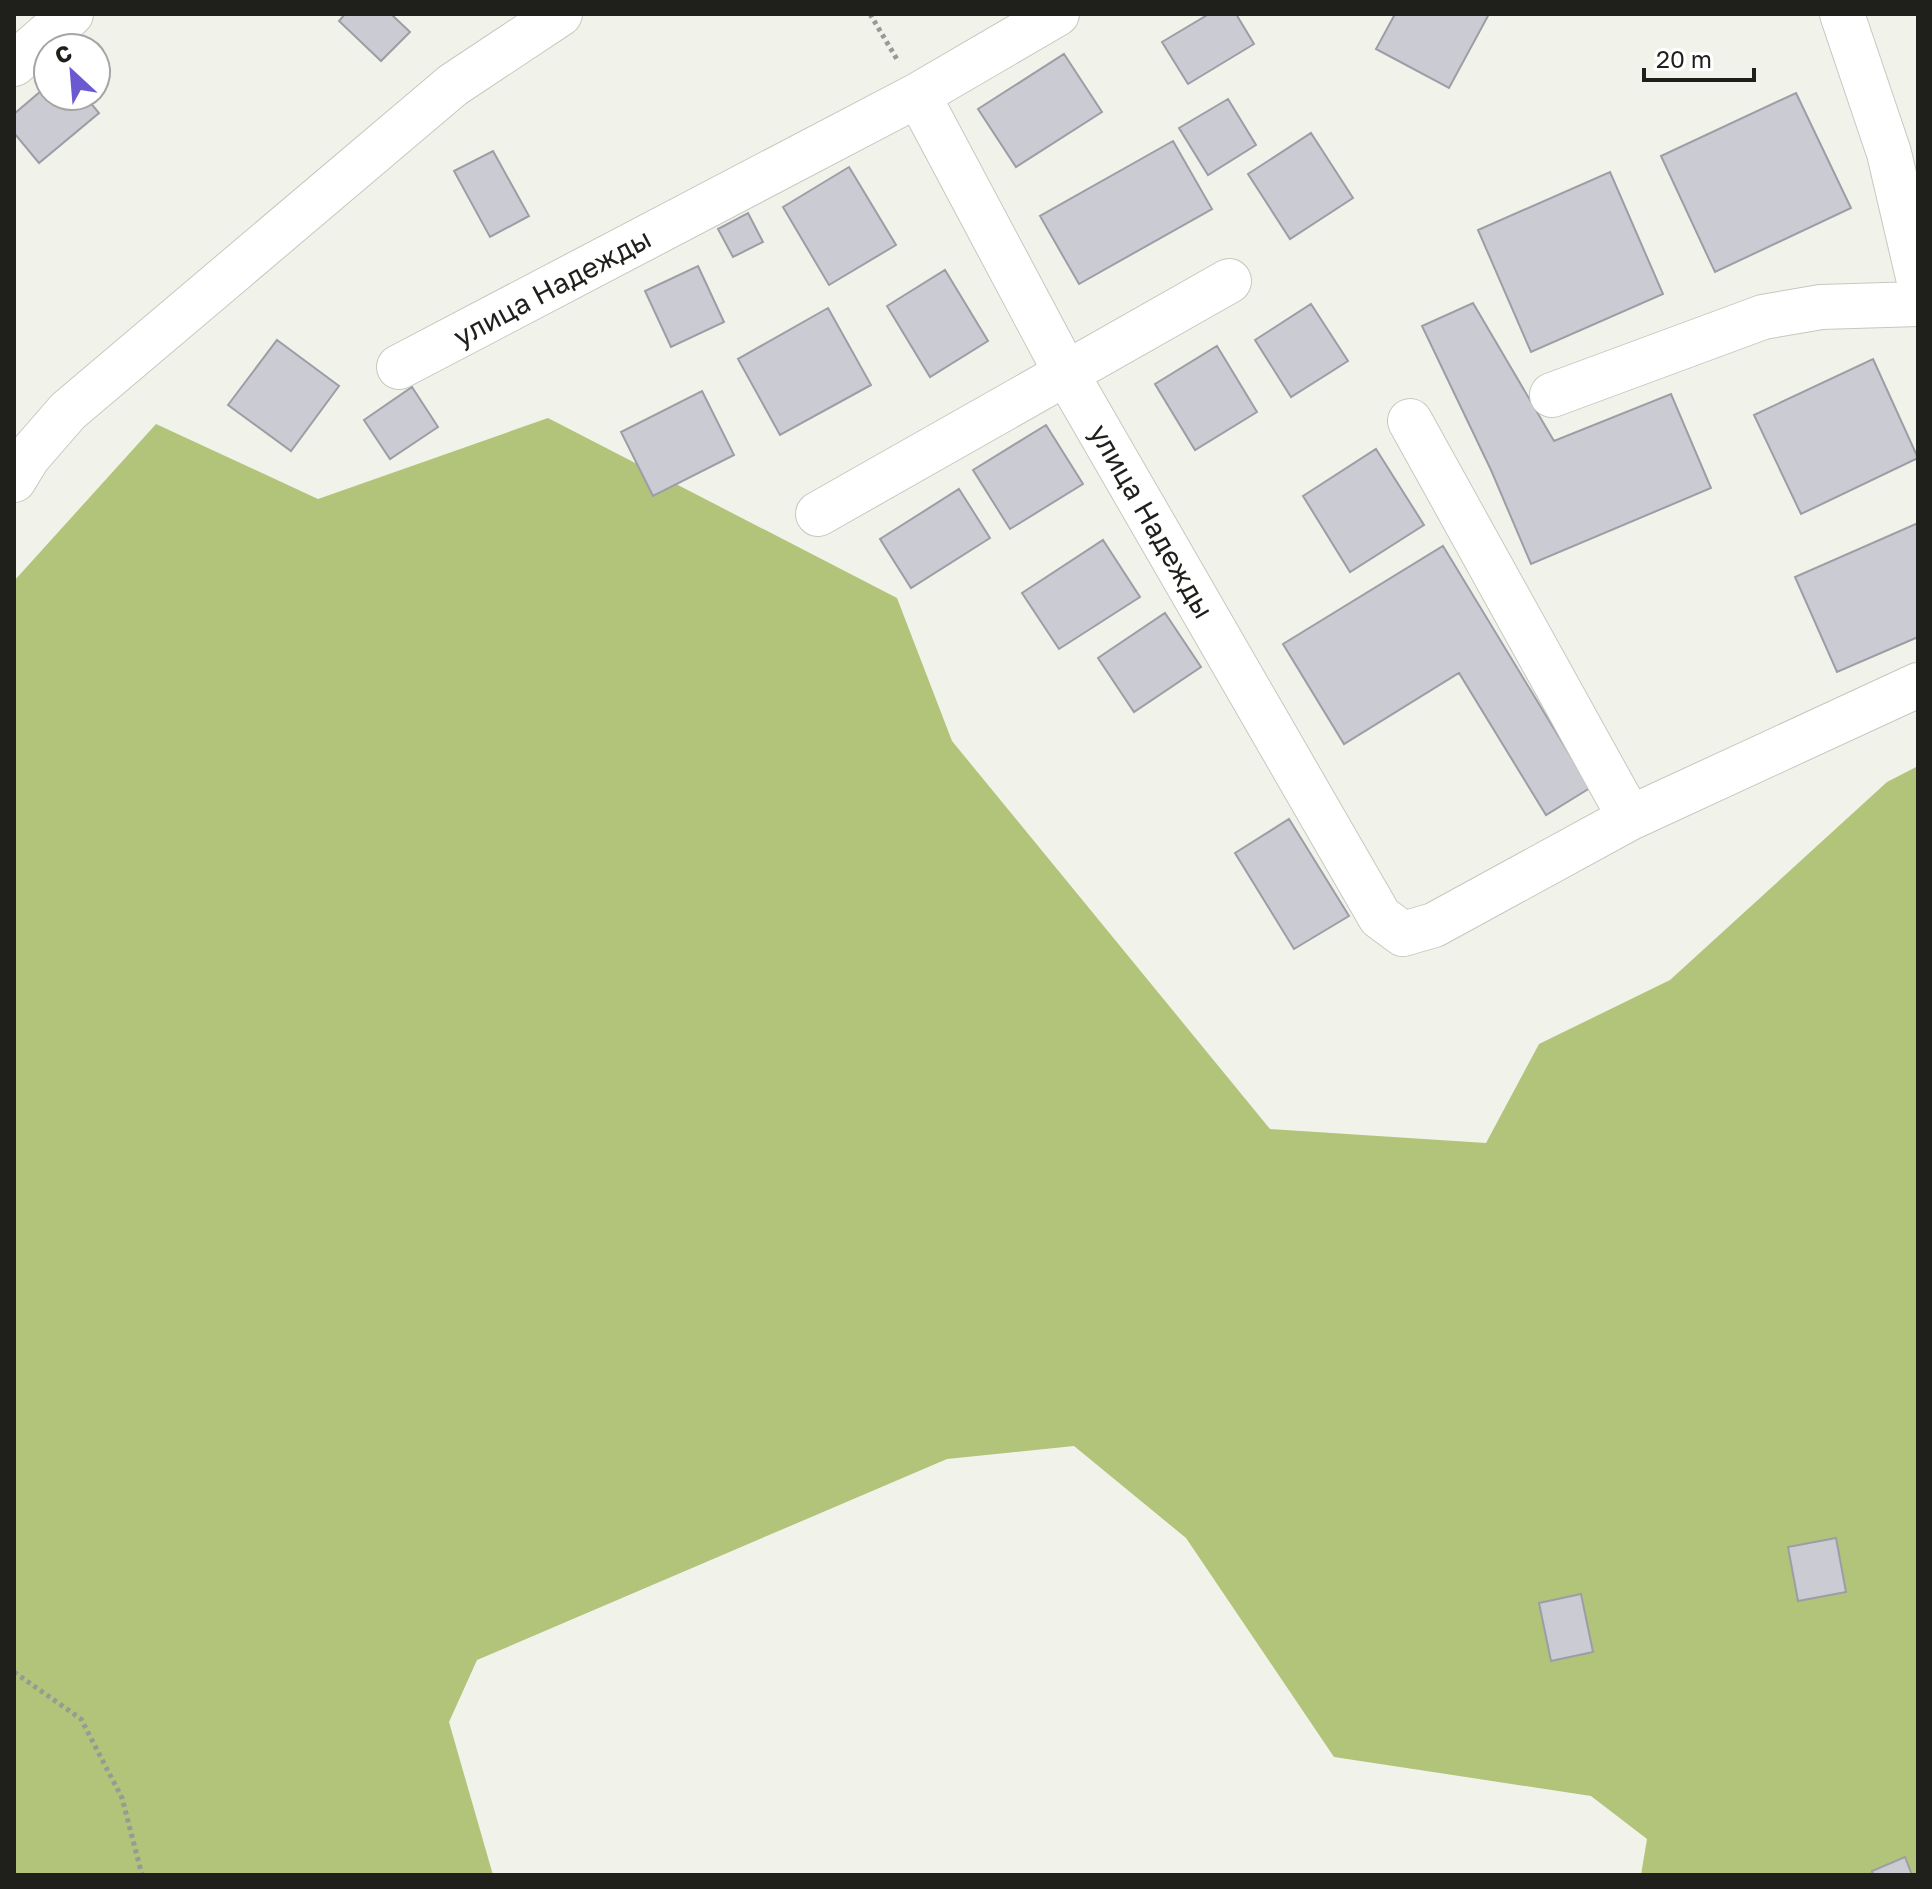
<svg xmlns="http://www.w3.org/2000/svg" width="1932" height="1889" font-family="'Golos Text',sans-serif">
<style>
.forest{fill:#b1c47a}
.building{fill:#cbcbd4;stroke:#9d9da6;stroke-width:2}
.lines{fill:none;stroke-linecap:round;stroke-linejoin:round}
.minor-casing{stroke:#c6c8c0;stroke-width:46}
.path{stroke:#989a93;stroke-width:5;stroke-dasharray:4 4;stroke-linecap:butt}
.minor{stroke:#fff;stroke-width:44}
.labels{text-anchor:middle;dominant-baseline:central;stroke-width:6;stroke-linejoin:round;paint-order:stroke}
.street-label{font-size:28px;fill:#1f201c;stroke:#fff}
</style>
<rect width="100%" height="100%" fill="#f1f3ea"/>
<path class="forest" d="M548,418L897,598L952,741L1270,1129L1486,1143L1539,1044L1670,980L1887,782L1918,766V1875H1641L1647,1839L1591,1796L1334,1757L1186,1538L1074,1446L947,1459L477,1660L449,1722L493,1875H14V581L156,424L318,499Z"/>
<path class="building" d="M345,14H391L410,32L381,61L339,21Z
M1209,14H1236L1254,44L1188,84L1162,42Z
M1395,14H1489L1449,88L1376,49Z
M1064,54L1102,112L1016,167L978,109Z
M48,85V96H85L99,113L39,163L14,133V114Z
M1796,93L1851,208L1715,272L1661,156Z
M1228,99L1256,145L1208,175L1179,128Z
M1311,133L1353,198L1290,239L1248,174Z
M1173,141L1212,209L1079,284L1040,216Z
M493,151L529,216L490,237L454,171Z
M849,167L896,245L829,285L783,207Z
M1610,172L1663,294L1531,352L1478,230Z
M748,213L763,242L733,257L718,229Z
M698,266L724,322L671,347L645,291Z
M945,270L988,341L930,377L887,306Z
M1473,303L1554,441L1671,394L1711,488L1531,564L1491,470L1422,326Z
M1311,304L1348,361L1291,397L1255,340Z
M828,308L871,385L780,435L738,359Z
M277,340L339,386L291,451L228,405Z
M1217,346L1257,412L1195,450L1155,384Z
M1873,359L1918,458L1801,514L1754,415Z
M412,387L438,427L390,459L364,420Z
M702,391L734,455L653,496L621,432Z
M1046,425L1083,484L1010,529L973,470Z
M1376,449L1424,525L1350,572L1303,496Z
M959,489L990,538L911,588L880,539Z
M1918,523V637L1837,672L1795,577Z
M1103,540L1140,597L1059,649L1022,593Z
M1443,546L1590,788L1546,815L1459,673L1344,744L1283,644Z
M1165,613L1201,667L1134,712L1098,658Z
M1289,819L1349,916L1294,949L1235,853Z
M1836,1538L1846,1592L1798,1601L1788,1547Z
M1581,1594L1593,1652L1551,1661L1539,1603Z
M1905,1857L1912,1875H1873L1872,1871Z"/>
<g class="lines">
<g class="minor-casing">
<path id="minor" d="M1842,14L1889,153L1918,277
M14,64L71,14
M918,95L1066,373L1380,917L1403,934L1434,925L1630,818L1918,685
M399,367L918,95L1057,14
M1552,395L1763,317L1821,307L1918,304
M1410,421L1630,818
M14,480L28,457L68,411L453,85L560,14
M818,514L1229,281"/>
</g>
<path class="path" d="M870,14L898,61
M14,1672L81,1719L122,1798L142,1875"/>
<use href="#minor" class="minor"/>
</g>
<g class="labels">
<g class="street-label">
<text transform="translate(552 287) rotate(-28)">улица Надежды</text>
<text transform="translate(1152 521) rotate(60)">улица Надежды</text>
</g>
</g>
<rect width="1932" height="1889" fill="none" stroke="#1f201c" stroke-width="32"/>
<g transform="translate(72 72) rotate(334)"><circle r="38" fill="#ffffff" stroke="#a5a6a4" stroke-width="2"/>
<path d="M0-6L14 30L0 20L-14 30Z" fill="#6b59d2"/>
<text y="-12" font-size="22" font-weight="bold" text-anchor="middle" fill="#1f201c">С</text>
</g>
<path d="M1644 68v12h110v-12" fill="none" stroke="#1f201c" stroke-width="4"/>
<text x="1656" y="68" font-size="24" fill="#1f201c" stroke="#ffffff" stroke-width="6" paint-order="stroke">20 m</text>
</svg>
